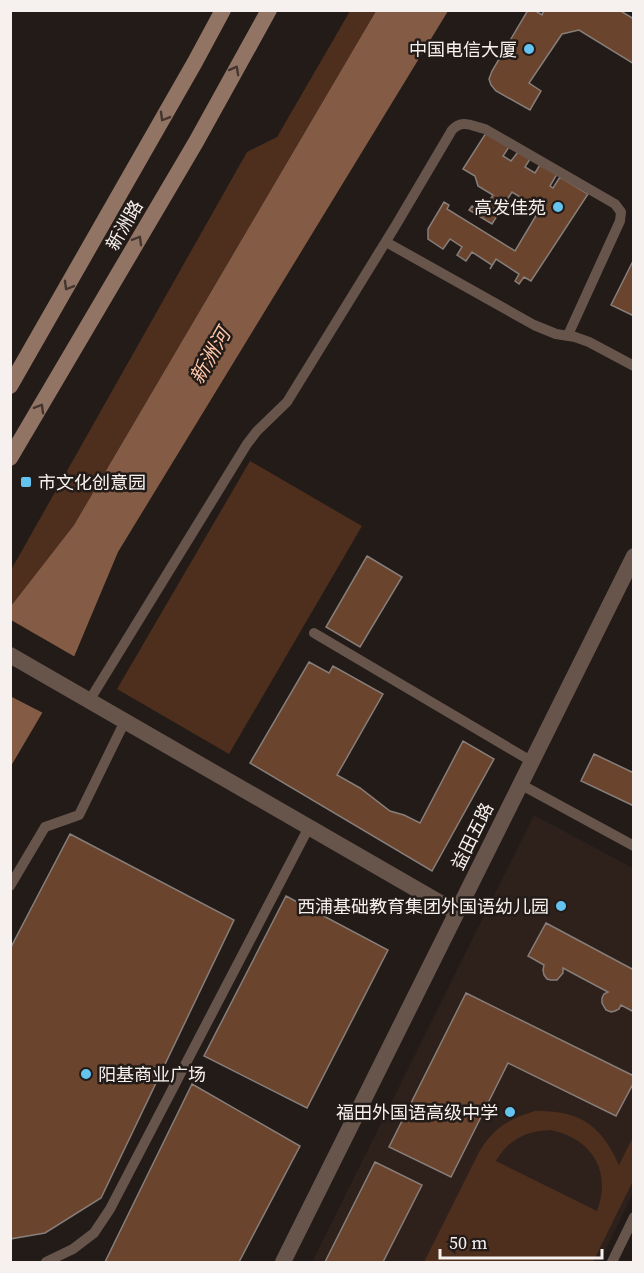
<svg xmlns="http://www.w3.org/2000/svg" width="644" height="1273" font-family="'Source Serif 4','Noto Sans SC',serif">
<style>
.built{fill:#2e211b}
.green{fill:#4e2e1d;fill-rule:evenodd}
.water{fill:#845b45}
.pier{fill:#221b18}
.building{fill:#6b442e;stroke:#877e7a;stroke-width:1.5}
.lines{fill:none;stroke-linecap:round;stroke-linejoin:round}
.service{stroke:#67554b;stroke-width:10}
.minor{stroke:#67554b;stroke-width:16}
.secondary{stroke:#927465;stroke-width:16}
.oneway{stroke:#44362f}
.poi-dot{fill:#65c4ef;stroke:#221b18;stroke-width:2}
.labels{text-anchor:middle;dominant-baseline:central;stroke-width:5;stroke-linejoin:round;paint-order:stroke}
.poi-label{font-size:18px;fill:#f6f1ef;stroke:#221b18;text-anchor:end}
.street-label{font-size:18px;fill:#f6f1ef;stroke:#221b18}
.water-label{font-size:20px;font-style:italic;fill:#ffc7a9;stroke:#221b18}
</style>
<rect width="100%" height="100%" fill="#221b18"/>
<path class="built" d="M534,815L633,868V1193L600,1262H312Z"/>
<path class="green" d="M350,11H376L74,525L11,606V570L247,152L277,137Z
M250,461L362,526L229,754L117,689Z
M535,1111C580,1110 601,1125 619,1165L633,1137V1181L593,1262H424L479,1152C494,1128 508,1119 535,1111ZM551,1130C592,1139 612,1171 597,1211L496,1161C509,1139 526,1131 551,1130Z"/>
<path class="water" d="M376,11H448L118,552L71,664L11,766V606L74,525Z"/>
<path class="pier" d="M11,620L77,658L45,714L10,696Z"/>
<path class="building" d="M528,10H534L542,15L544,10H619L634,19V64L579,30L562,34L529,83L541,91L530,110L496,91L491,85L489,79L492,71Z
M486,133L509,147L503,156L511,161L518,152L530,159L525,167L535,173L541,163L557,174L550,186L553,188L560,177L588,194L531,281L524,277L519,284L515,281L519,274L496,259L490,269L492,265L472,252L466,261L457,255L462,247L450,239L443,249L428,239V229L444,202L449,205L447,209L515,251L540,209L512,192L492,224L469,210L472,206L483,212L493,195L478,186L475,176L463,169Z
M634,259V316L611,305Z
M367,556L402,577L360,647L326,627Z
M309,662L329,673L333,666L383,694L337,775L360,788L390,811L404,815L420,823L463,741L494,759L432,871L250,763Z
M594,754L634,773V806L581,781Z
M70,834L234,920L101,1198L45,1233L10,1239V949Z
M286,896L388,950L307,1108L204,1056Z
M546,923L634,970V1012L621,1005L619,1009L615,1011L611,1012L606,1010L602,1003V998L604,994L608,992L563,968V973L557,980H551L547,979L544,975L543,970L544,965L528,956Z
M466,993L634,1076V1082L616,1116L508,1063L451,1177L389,1147Z
M192,1084L300,1146L239,1262H105Z
M375,1162L422,1185L383,1262H325Z"/>
<g class="lines">
<path class="service" d="M386,242L534,325L556,334L575,337L589,342L634,366
M314,633L531,761
M89,701L247,444L257,431L287,402L396,225L452,130C462,119 472,126 485,129L615,204L621,212L620,221L568,335
M520,784L634,846
M10,886L45,827L79,815L125,721
M46,1262L73,1249L94,1233L110,1209L309,827
M612,1262L634,1217"/>
<path class="minor" d="M10,655L456,912
M283,1262L634,556"/>
<path class="secondary" d="M10,386L195,62L223,10
M10,458L196,142L269,10"/>
</g>
<defs><path id="oneway-chevron" d="M-2-3.5L2.5 0L-2 3.5" fill="none" stroke-width="1.6" stroke-linecap="round" stroke-linejoin="round" transform="scale(1.5)"/></defs>
<g class="oneway">
<use href="#oneway-chevron" transform="translate(235 70) rotate(-61)"/>
<use href="#oneway-chevron" transform="translate(164 117) rotate(120)"/>
<use href="#oneway-chevron" transform="translate(138 240) rotate(-60)"/>
<use href="#oneway-chevron" transform="translate(68 286) rotate(120)"/>
<use href="#oneway-chevron" transform="translate(40 408) rotate(-60)"/>
</g>
<g class="poi-dot">
<circle cx="529" cy="49" r="6"/>
<circle cx="558" cy="207" r="6"/>
<rect x="20" y="476" width="12" height="12" rx="3"/>
<circle cx="561" cy="906" r="6"/>
<circle cx="86" cy="1074" r="6"/>
<circle cx="510" cy="1112" r="6"/>
</g>
<g class="labels">
<g class="poi-label">
<text x="517" y="49">中国电信大厦</text>
<text x="546" y="207">高发佳苑</text>
<text x="38" y="482" text-anchor="start">市文化创意园</text>
<text x="549" y="906">西浦基础教育集团外国语幼儿园</text>
<text x="98" y="1074" text-anchor="start">阳基商业广场</text>
<text x="498" y="1112">福田外国语高级中学</text>
</g>
<g class="street-label">
<text transform="translate(124 225) rotate(-60)">新洲路</text>
<text transform="translate(472 836) rotate(-64)">益田五路</text>
</g>
<g class="water-label">
<text transform="translate(210 356) rotate(-60)">新洲河</text>
</g>
</g>
<rect width="644" height="1273" fill="none" stroke="#f6f1ef" stroke-width="24"/>
<path d="M440 1249v9h162v-9" fill="none" stroke="#f6f1ef" stroke-width="3"/>
<text x="449" y="1249" font-size="18" fill="#f6f1ef" stroke="#221b18" stroke-width="4.5" paint-order="stroke">50 m</text>
</svg>
